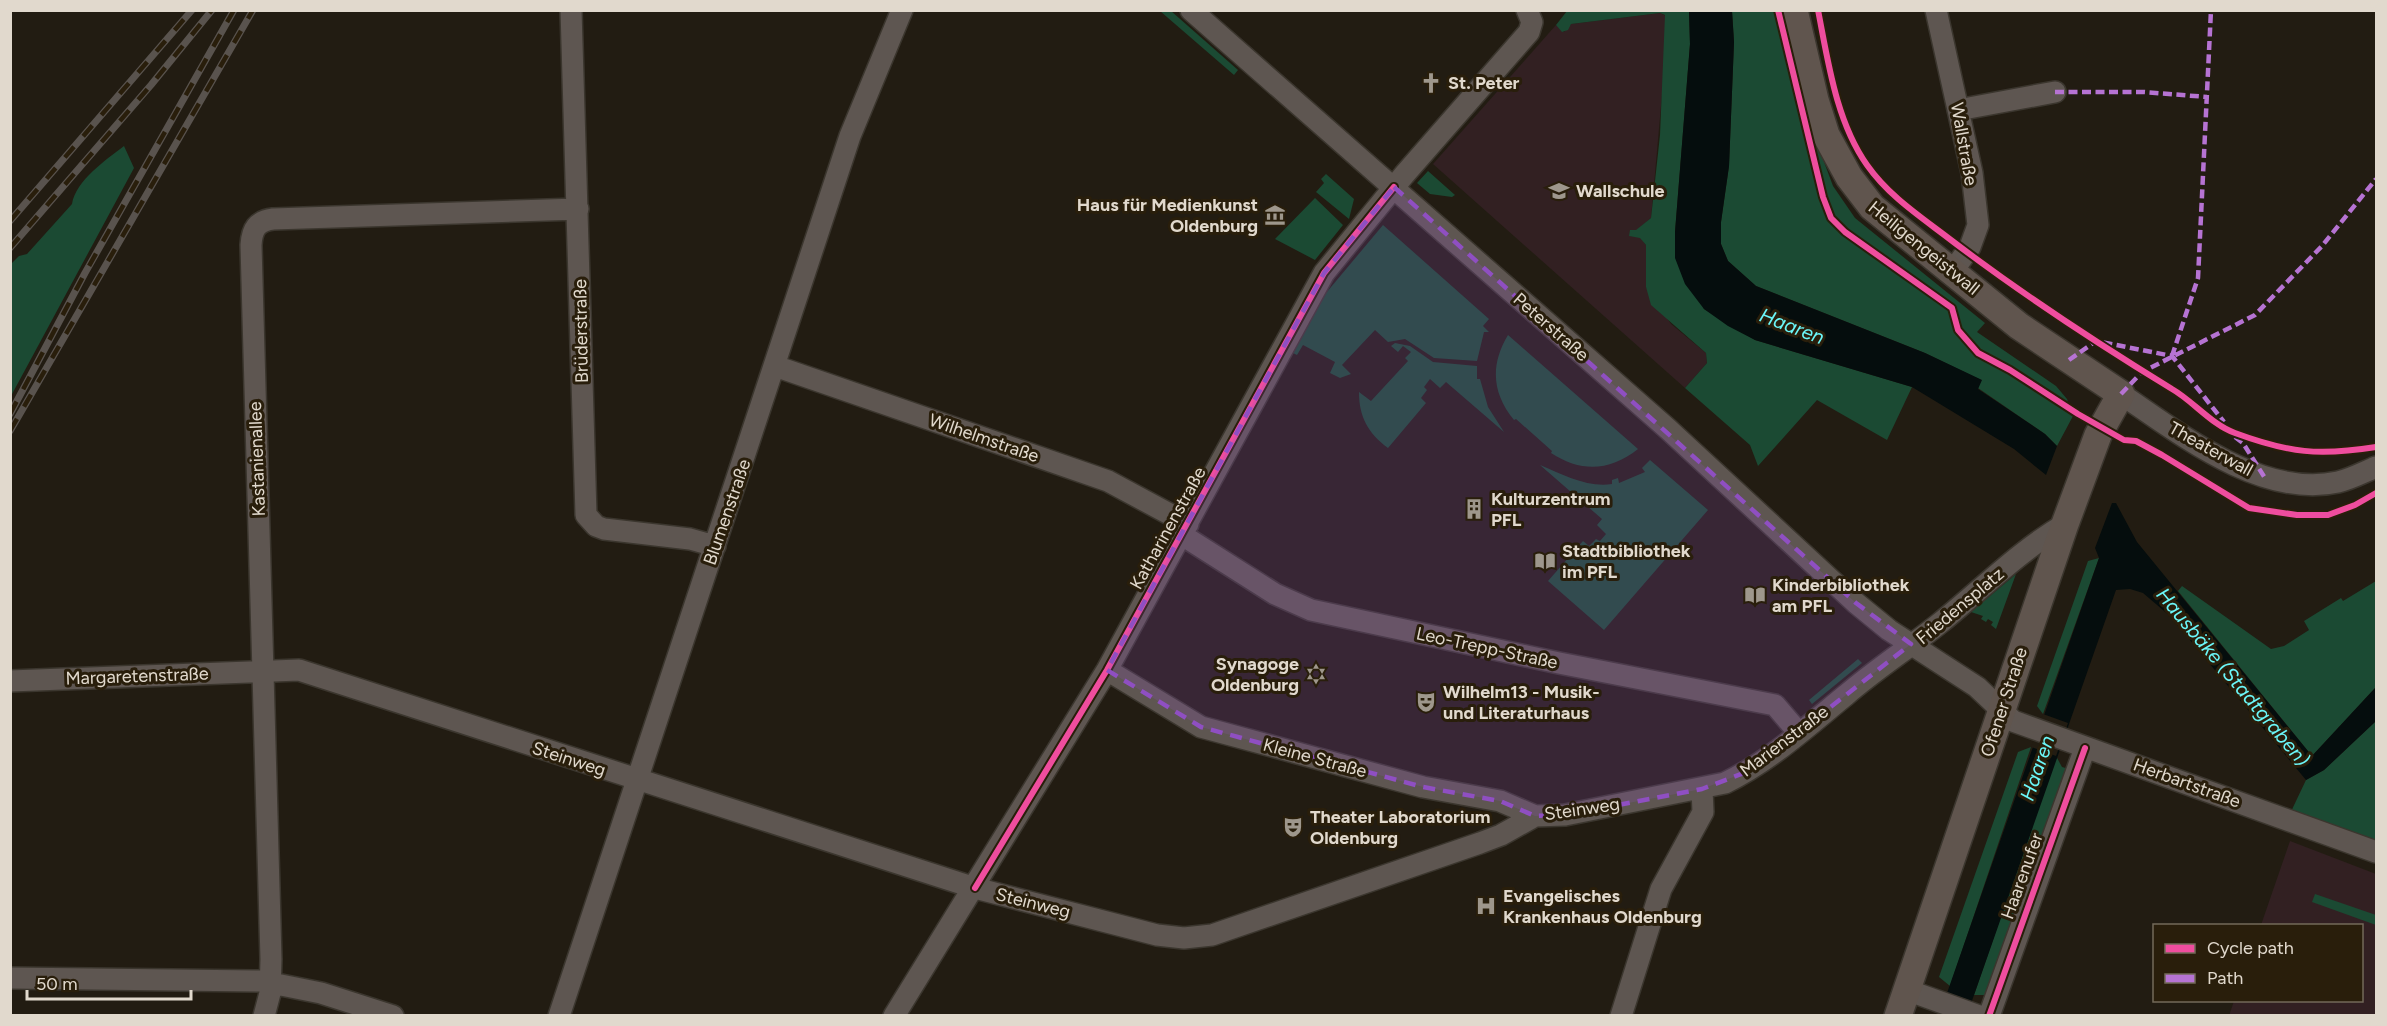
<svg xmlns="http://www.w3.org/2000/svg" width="2387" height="1026" font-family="Figtree,sans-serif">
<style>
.education{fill:#322022}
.green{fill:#1b4a33}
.water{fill:#050d0d}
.pier{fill:#221c12}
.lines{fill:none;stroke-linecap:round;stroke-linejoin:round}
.minor-casing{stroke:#3b362e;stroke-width:24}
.major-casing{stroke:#3b362e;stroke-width:30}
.minor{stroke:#5e5651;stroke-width:21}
.major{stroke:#60554e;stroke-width:27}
.rail-casing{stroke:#59534e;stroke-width:7}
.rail{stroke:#291e0b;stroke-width:4.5;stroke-dasharray:14;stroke-linecap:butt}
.quiet{stroke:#b673d3;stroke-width:4.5;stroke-dasharray:9 4.5;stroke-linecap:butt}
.cycleway-casing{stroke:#291e0b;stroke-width:10}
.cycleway{stroke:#ef4d9e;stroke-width:6}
.marked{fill:#8f4fc2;fill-opacity:0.2;stroke:#8f4fc2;stroke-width:4.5;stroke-dasharray:12 8;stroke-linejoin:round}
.labels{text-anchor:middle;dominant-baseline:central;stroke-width:6;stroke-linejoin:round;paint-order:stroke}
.poi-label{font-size:18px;font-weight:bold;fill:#e1d9cd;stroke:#291e0b;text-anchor:start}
.street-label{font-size:18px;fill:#e1d9cd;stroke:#291e0b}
.water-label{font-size:20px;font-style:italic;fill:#6bf7f9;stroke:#291e0b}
</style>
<rect width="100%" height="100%" fill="#221c12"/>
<path class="education" d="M1660,13L1666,16L1665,61L1651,218L1630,236L1640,237L1646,245V287L1671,324L1706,353L1707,363L1685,388L1433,164L1556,25L1564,32L1571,24Z
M2290,841L2376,874V1015L2229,1016L2234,1001L2362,1000V926L2261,925Z"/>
<path class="green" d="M1160,11H1171L1238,70L1234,75Z
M1567,11H1689L1690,44L1675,232L1704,309L1755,340L1912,387L1887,440L1817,400L1758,466L1750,445L1685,388L1707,363L1706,353L1651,305L1646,287V245L1640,238L1629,236L1630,230H1636L1651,218L1660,135L1665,15L1660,13L1571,24L1568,30L1562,32L1556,25Z
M1732,11H1774L1800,118L1807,116L1833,186L1855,218L1985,323L1977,332L2056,386L2067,399L2073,416L2057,446L2045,434L1978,388L1981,380L1925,353L1756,286L1728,261L1721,244V222L1729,166L1734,42Z
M124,146L134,168L11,396V264L19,256L27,254L72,204C76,180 106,160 124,146Z
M1428,171L1455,195L1452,197L1430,194L1417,183Z
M1326,174L1354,199L1349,219L1316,192L1324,183L1321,179Z
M1315,198L1343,225L1315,260L1275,239Z
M1383,225L1489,319L1483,326L1489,332H1484L1477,361L1434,358L1405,339L1388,342L1375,330L1342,365L1351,374L1340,378L1330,373L1335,362L1303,345L1297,355L1293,353L1326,293Z
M1508,335L1638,449C1610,471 1582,473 1551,453L1552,451L1516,419L1514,420C1492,393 1490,365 1508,335Z
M1395,343L1410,346L1433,362L1477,366V379H1480L1488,407L1504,432L1446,382L1440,388L1430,379L1424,387L1427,390L1421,398L1426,403L1388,448C1368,433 1359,417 1359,392L1371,401L1408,361L1405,358L1411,352L1403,346L1398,352L1391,346Z
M1650,460L1708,510L1604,630L1548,581L1583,541L1589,546L1596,539L1600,541L1606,534L1597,525L1602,519L1540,465C1563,475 1589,488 1612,484V480L1618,478L1619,483L1645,472L1642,468Z
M2099,558L2043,714L2037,706L2088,561Z
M2016,574L1996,629L1991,625L1993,622L1988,619L1986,622L1981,619L1983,616L1971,612Z
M2376,581V687L2312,756L2178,591L2182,586L2271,649L2284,646L2309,630L2304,621L2341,598L2343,601Z
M1858,659L1862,663L1812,704L1809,700Z
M2376,721V852L2287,820L2306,780L2324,770Z
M2031,747L1950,986L1939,977L2018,752Z
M2056,756L2062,767L2069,769L1989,995H1974Z
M2315,894L2376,915V925L2312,902Z"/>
<path class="water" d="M1689,11H1732L1734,42L1729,166L1721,222V244L1728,261L1756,286L1925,353L1982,380L1978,389L2045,434L2057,446L2046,475L2014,449L1912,387L1755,340L1728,326L1704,309L1685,284L1675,258V232L1690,44Z
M2112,503H2116L2137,542L2312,756L2376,687V721L2324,770L2306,780L2170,616L2143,593L2130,589L2116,590L1967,1015L1939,1016L2099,558L2095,548Z"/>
<path class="pier" d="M2043,714L2068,723L2056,756L2031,747Z"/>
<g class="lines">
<g class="minor-casing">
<path id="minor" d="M571,10L586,515L596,526L604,529L690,539L715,546
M1191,10L1668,429L1856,603L1889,630L1977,687L2013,721L2376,852
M1936,10L1972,173L1978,225L1970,247L1952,272
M1958,110L2055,92
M775,366L1108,481L1188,524
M2121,394C2180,434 2262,499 2338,482C2351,479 2364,472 2376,467
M1182,535L1275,594L1311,610L1559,663L1775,705L1799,733
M1107,670L1201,727L1423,787L1500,801L1535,816
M10,681L299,670L975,888L1157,935L1184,938L1212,935L1480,843L1501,835L1535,816L1565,815L1725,783C1770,761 1808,726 1846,695C1876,669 1909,648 1940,623C1981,590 2019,551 2065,524
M10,978L261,981L321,993L393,1016
M1907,990L1979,1016
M264,1016L270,993L271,959L251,245C252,229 257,221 273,219L578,209
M559,1016L850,136L902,10
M894,1016L1107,670L1324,273L1404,175L1529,32L1532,22L1527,10
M1621,1016L1661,889L1703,812L1702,789
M1989,1016L2085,748"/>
</g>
<g class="major-casing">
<path id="major" d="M1794,10L1815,100L1826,135L1849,177L1872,207L2019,326L2121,394L2098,435L2065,524L1898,1016"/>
</g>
<use href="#minor" class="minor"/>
<use href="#major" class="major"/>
<g class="rail-casing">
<path id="rail" d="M10,221L192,10
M10,248L151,85L212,10
M10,414L85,273L234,10
M10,431L253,10"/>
</g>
<use href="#rail" class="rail"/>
<path class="quiet" d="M2055,92H2144L2207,97
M2172,356L2198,278L2211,10
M2069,360L2096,341L2172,356L2224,422
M2121,394L2142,372L2255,315L2322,246L2376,179
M2235,437L2243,443L2265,478"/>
<g class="cycleway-casing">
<path id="cycleway" d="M1778,10L1823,197L1831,218L1845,232L1952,308L1958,330L1978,353L2010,370L2078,414L2124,440L2136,441L2162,455L2249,508L2297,515H2328L2355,505L2376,493
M1818,10C1828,61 1836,121 1867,165C1888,195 1918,215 1947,237C2019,292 2095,342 2172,389C2193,401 2212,425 2235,433C2289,453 2319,456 2376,447
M975,888L1107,670L1324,273L1394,187
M1989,1016L2085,748"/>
</g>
<use href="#cycleway" class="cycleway"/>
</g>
<path class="marked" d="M1394,187L1856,603L1911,644L1749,771L1702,789L1565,815L1535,816L1500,801L1423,787L1201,727L1107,670L1324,273Z"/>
<defs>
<g id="church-bare" transform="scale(1.62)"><path d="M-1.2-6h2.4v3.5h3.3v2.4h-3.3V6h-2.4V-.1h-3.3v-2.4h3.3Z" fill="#9e978c" stroke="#291e0b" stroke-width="2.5" paint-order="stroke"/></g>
<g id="school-bare" transform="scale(1.62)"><path d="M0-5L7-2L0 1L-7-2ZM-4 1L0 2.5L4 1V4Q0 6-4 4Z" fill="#9e978c" stroke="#291e0b" stroke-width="2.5" paint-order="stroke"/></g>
<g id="museum-bare" transform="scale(1.62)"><path d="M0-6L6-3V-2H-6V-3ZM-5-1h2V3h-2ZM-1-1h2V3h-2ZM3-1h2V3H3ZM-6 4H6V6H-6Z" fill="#9e978c" stroke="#291e0b" stroke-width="2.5" paint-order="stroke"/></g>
<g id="building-bare" transform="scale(1.62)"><path d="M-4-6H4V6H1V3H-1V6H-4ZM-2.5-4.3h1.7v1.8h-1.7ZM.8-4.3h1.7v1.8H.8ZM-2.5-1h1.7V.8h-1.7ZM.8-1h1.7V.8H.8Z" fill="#9e978c" stroke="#291e0b" stroke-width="2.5" paint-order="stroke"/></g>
<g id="library-bare" transform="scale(1.62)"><path d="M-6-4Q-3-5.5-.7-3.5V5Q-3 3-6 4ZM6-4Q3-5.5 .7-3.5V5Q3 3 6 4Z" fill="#9e978c" stroke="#291e0b" stroke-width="2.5" paint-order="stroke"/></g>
<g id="synagogue-bare" transform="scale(1.62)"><path d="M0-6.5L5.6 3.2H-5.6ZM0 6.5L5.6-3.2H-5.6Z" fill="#9e978c" stroke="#291e0b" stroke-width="2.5" paint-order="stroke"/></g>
<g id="theatre-bare" transform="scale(1.62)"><path d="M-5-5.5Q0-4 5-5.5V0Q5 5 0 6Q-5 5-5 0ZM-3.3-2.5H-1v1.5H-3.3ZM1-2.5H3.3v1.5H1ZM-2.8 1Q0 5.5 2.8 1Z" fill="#9e978c" stroke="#291e0b" stroke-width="2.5" paint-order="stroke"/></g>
<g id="hospital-bare" transform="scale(1.62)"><path d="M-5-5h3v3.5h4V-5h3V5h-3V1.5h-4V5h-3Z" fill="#9e978c" stroke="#291e0b" stroke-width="2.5" paint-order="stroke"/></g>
</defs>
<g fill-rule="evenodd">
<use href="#church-bare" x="1431" y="83"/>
<use href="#school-bare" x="1559" y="191"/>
<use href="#museum-bare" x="1275" y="215"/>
<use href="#building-bare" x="1474" y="509"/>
<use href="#library-bare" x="1545" y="561"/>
<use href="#library-bare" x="1755" y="595"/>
<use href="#synagogue-bare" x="1316" y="674"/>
<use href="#theatre-bare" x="1426" y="702"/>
<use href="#theatre-bare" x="1293" y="827"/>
<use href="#hospital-bare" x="1486" y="906"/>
</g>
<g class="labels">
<g class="poi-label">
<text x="1448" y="83">St. Peter</text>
<text x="1576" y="191">Wallschule</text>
<text x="1258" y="205" text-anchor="end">Haus für Medienkunst<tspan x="1258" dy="21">Oldenburg</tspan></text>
<text x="1491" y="499">Kulturzentrum<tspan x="1491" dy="21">PFL</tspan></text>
<text x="1562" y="551">Stadtbibliothek<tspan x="1562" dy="21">im PFL</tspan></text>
<text x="1772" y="585">Kinderbibliothek<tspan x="1772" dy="21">am PFL</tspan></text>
<text x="1299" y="664" text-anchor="end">Synagoge<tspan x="1299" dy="21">Oldenburg</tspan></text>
<text x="1443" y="692">Wilhelm13 - Musik-<tspan x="1443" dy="21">und Literaturhaus</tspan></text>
<text x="1310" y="817">Theater Laboratorium<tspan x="1310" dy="21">Oldenburg</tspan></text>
<text x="1503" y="896">Evangelisches<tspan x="1503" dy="21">Krankenhaus Oldenburg</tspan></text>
</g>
<g class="street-label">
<text transform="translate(1964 144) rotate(80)">Wallstraße</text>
<text transform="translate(1924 248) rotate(39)">Heiligengeistwall</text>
<text transform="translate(1551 327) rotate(41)">Peterstraße</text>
<text transform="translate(581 331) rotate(-91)">Brüderstraße</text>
<text transform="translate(984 438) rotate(19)">Wilhelmstraße</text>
<text transform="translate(2211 449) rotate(29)">Theaterwall</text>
<text transform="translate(257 459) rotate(-92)">Kastanienallee</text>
<text transform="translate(727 512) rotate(-71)">Blumenstraße</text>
<text transform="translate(1168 528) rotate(-61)">Katharinenstraße</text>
<text transform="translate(1960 606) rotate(-40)">Friedensplatz</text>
<text transform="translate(1487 648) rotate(12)">Leo-Trepp-Straße</text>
<text transform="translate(137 676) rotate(-2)">Margaretenstraße</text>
<text transform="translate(2004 702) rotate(-72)">Ofener Straße</text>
<text transform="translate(1784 741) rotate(-37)">Marienstraße</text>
<text transform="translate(1315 758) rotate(15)">Kleine Straße</text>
<text transform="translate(569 759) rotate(18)">Steinweg</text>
<text transform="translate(2187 783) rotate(20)">Herbartstraße</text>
<text transform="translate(1582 809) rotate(-8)">Steinweg</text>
<text transform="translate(2022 876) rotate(-70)">Haarenufer</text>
<text transform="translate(1033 903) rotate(14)">Steinweg</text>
</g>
<g class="water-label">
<text transform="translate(1792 326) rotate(21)">Haaren</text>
<text transform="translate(2233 677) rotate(50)">Hausbäke (Stadtgraben)</text>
<text transform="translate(2037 768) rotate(-71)">Haaren</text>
</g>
</g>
<rect width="2387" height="1026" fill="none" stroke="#e1d9cd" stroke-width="24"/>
<rect x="2153" y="924" width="210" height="78" fill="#291e0b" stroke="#736959" stroke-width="1.5"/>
<rect x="2165" y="944" width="30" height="9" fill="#ef4d9e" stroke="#736959" stroke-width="1.5"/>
<text x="2207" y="954" font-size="18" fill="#e1d9cd">Cycle path</text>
<rect x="2165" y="974" width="30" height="9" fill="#b673d3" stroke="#736959" stroke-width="1.5"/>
<text x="2207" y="984" font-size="18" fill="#e1d9cd">Path</text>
<path d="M27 990v9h164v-9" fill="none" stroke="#e1d9cd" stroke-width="3"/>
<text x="36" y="990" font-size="18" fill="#e1d9cd" stroke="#291e0b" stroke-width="4.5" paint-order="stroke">50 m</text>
</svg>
